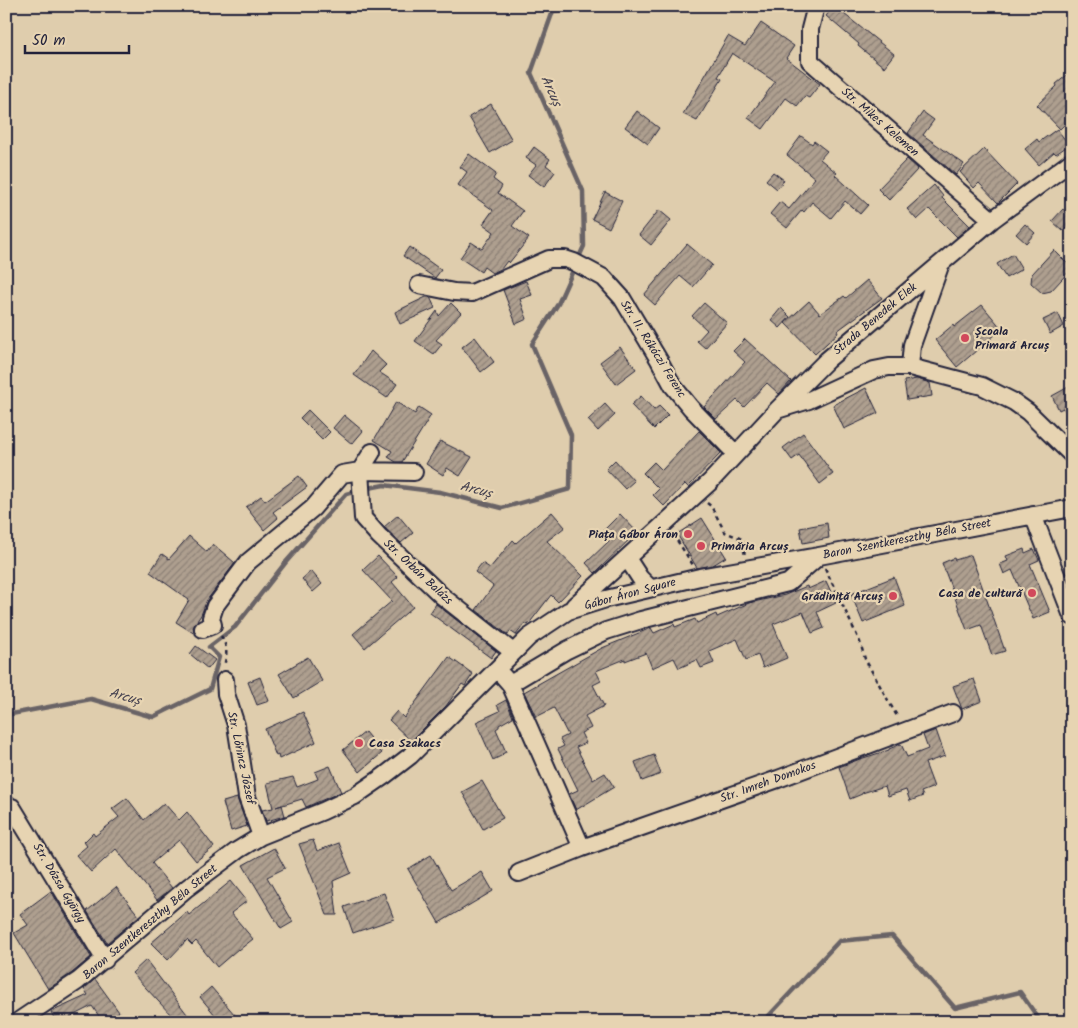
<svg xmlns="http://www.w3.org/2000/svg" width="1078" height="1028" font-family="Kalam,sans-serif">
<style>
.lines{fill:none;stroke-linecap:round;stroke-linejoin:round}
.stream{stroke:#696366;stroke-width:4.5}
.building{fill:url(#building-hatch);stroke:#22223b}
.minor-casing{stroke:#22223b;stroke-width:20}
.path{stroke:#22223b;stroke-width:2.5;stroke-dasharray:4 4;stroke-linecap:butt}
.minor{stroke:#e7d4b2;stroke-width:16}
.poi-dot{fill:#d1495b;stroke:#e7d4b2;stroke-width:2}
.labels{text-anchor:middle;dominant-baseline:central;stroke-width:4.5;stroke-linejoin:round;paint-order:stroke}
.street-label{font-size:12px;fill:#22223b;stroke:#e7d4b2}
.poi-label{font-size:12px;font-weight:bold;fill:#22223b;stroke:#e7d4b2;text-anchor:start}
.water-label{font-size:14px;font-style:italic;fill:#464250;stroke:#e7d4b2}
</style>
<defs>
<pattern id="building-hatch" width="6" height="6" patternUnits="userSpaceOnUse" patternTransform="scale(1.25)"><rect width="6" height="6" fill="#ae9f8f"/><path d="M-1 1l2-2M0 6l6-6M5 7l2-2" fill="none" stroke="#8d8176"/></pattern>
</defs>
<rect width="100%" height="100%" fill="#dfcdad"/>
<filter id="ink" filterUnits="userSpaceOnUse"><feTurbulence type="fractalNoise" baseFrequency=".02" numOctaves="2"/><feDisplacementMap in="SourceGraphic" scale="10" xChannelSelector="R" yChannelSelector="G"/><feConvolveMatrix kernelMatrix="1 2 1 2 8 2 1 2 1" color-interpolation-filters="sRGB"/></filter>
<g filter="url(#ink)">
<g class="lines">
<path class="stream" d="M364,489L384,485L440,492L502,508L570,489L571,435L532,344L558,304L584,246L583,191L531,73L553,11L596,6
M6,715L91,699L153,717L210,689L219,657L209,647L235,627L286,562L346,494L357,491
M763,1022L839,941L892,936L955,1008L1020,992L1041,1022"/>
</g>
<path class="building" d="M834,6L894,54L884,67L858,46L859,44L826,16Z
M761,23L794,46L786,58L820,84L809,98L805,96L797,106L786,98L763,129L748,118L775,82L732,53L718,77L722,79L697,121L683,114L728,36L745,46Z
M1072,71V117L1060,129L1037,105L1057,86L1056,84Z
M491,104L512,140L490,153L469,117Z
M637,111L659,128L648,144L625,127Z
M923,112L934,120L923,135L964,164L956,175L908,133Z
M1057,129L1069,145L1056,154L1054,152L1039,165L1025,149L1037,139L1039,142Z
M801,136L812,144L814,141L827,151L820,159L837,173L835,175L868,205L860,214L845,201L831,218L812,202L804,212L802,210L787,228L770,214L780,202L789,209L815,178L787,155Z
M534,147L550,159L546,165L555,172L544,187L528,175L536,165L526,158Z
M984,149L1017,184L998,203L979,183L974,188L960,172Z
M469,154L496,174L493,179L502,186L498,193L523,211L512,226L529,238L509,263L507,261L501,269L492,273L484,267L481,272L460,258L471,242L482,249L494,232L483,224L493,210L458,185L467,172L460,167Z
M907,159L918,169L889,200L878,189Z
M773,172L784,180L777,189L766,180Z
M934,185L943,196L942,198L970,226L957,237L929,209L917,220L907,209Z
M605,192L622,201L609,228L592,219Z
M1063,209L1072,217V222L1063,231L1052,221Z
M659,210L671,220L651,245L639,235Z
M1025,224L1035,233L1026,243L1016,234Z
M687,244L712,265L693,287L680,276L655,305L644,295Z
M409,247L441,270L435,278L403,256Z
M1054,250L1072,268L1051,291L1042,293L1031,283L1032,274Z
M1013,254L1022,269L1006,278L997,264Z
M867,280L882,298L837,331L838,333L815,354L785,323L809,301L820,314L844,296L846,298Z
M526,281L532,295L520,299L527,319L516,324L503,290Z
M426,297H430L435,308L400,324L395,312Z
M451,303L461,313L436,340L442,344L434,354L415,341L437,311L439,316Z
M704,303L727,323L705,348L697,341L707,330L692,316Z
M982,305L1002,329L957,367L935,340L953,325L954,327Z
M781,308L790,317L780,328L771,320Z
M1058,313L1064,326L1050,334L1043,320Z
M475,337L494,362L481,372L462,347Z
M745,339L791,381L779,394L767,383L744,407L737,400L716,419L704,407L745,362L733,351Z
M620,347L636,369L616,384L600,362Z
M371,351L386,365L379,372L397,384L387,398L354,375Z
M917,379L930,383L932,396L907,400L904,381Z
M1072,385V420L1063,408L1059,410L1052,396Z
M866,388L878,413L844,429L833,405Z
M641,396L654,410L659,406L668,415L654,429L631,405Z
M396,402L415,414L419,407L431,415L402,462H396L388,457L392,451L374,440Z
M605,404L615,415L598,431L588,420Z
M308,410L330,432L322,440L300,418Z
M344,415L363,431L352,444L333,428Z
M699,431L721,453L688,487L685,484L664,506L653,495L659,489L643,473L654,462L662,470Z
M803,433L833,474L820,484L799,455L792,460L783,448Z
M440,441L472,457L460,476L447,468L443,475L426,464Z
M615,460L634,481L625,489L606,469Z
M299,476L307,487L273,512L278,518L264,530L246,507L261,496L265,501Z
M552,512L565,527L547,541L583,576L558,602L551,595L528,625L525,623L516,635L510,631L508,635L476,610L493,586L475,572L482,563L490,568L513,540L516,543Z
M620,514L637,532L595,573L586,563L609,541L601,533Z
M398,515L413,533L401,543L384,527Z
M702,518L726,557L713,565L697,568L677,534Z
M827,523L829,538L803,543L800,528Z
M189,536L207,552L213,544L235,563L207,600L201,615L193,627L195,634L176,622L189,600L150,572L162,554L169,559Z
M1024,549L1025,553L1034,549L1039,560L1030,564L1050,612L1033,619L1012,570L1004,574L1000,564L1008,561L1006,556Z
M971,555L1005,651L992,655L981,625L967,630L942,563L954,558L955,560Z
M378,556L398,577L392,582L413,607L365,648L353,634L392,601L363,570Z
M311,571L322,584L313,592L302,579Z
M894,577L905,606L863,623L851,594Z
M826,581L836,603L817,612L824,628L812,633L803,612L773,624L787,658L763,668L758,655L746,660L737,639L709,651L714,663L701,668L697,660L679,668L674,658L652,668L646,653L625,661V659L596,671L601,681L593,685L604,706L585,716L591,728L581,733L586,743L576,747L593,780L605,773L614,787L576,810L569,794L578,790L558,749L564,746L560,739L568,735L554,708L536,717L524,692L602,648L651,628L654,633L674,624L675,627L695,619L697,623L716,614L717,617L749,603L785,595L807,586L808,589Z
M436,604L496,651L491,658L430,613Z
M196,646L215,660L208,669L190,654Z
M308,657L322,681L294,698L279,674Z
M449,657L473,674L465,686L462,684L446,706L411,741L389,720L397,711L404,718Z
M260,677L269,701L257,705L248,682Z
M974,679L982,701L962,709L953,686Z
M506,700L513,717L499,725V727L496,729L506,752L502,754L503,755L493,760L476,722L500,711L497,705Z
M303,712L316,742L279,759L278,755L276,756L265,729Z
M936,730L945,756L925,763L934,787L921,792L923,796L910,801L906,790L888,796L885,786L862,793V794L850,799L839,767L860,759L889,750V749L901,744L907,757L928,749L923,735Z
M365,732L382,753L360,772L343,750Z
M654,755L661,774L642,781L635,762Z
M330,766L341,792L306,807L302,799L276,807L282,805L285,816L266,821L262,810L273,808L267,783L293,777L297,787L318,779L315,772Z
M482,781L503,818L483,829L462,792Z
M127,798L144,820L164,803L179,820L187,812L214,847L196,861L179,840L152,863L172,888L157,900L116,849L91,872L76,855L87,846L84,842L93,833L95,836L119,817L112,809Z
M237,798L247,826L231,831L223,802Z
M313,840L317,851L339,843L351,873L333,881L337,915H327L299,844Z
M274,848L285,868L267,877L293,922L281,929L243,865Z
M431,855L451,890L482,872L493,891L439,923L408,869Z
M231,881L247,901L231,913L253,939L239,950L238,949L217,967L196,941L192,945L187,940L168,960L151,943L187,912L189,915Z
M116,887L139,916L107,943L87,911Z
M51,891L91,957L72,973L48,989L14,933L28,925L20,914Z
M384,893L394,919L353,933L344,907Z
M146,960L193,1022H164L172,1016L132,973Z
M95,979L119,1012L106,1022H103L92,1006L70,1017L72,1022H56L51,1012L88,995L84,989Z
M211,987L241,1022H221L200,997Z"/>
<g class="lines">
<g class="minor-casing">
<path id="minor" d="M816,6L810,29V61L992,220
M419,285L454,292L472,293L549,259H565L574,262L604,278L622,298L659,360L673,386L691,408L736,454
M910,367L912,345L940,266
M780,409L809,400L874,370L889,367H910L982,386L1014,402L1028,412L1072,455
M372,452L360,471L363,518L379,536L442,596L513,652
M1033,515L1072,616
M627,558L640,578L650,588
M574,606L710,482L777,410L827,360L992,220L1072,161
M203,629L213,625L211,618L215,606L248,562L313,508L342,474L360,471L414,472
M503,676L510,684L582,848
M225,680L226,694L236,725L239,744L247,797L261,836
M510,684L567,650L606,631L641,620L788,583L819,556
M12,807L105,960
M519,873L582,848L778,779L953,713
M17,1022L78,981L187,888L238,850L261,836L323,811L355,796L384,776L410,756L529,637L568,611L606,599L700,577L819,556L1072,508"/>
</g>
<path class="path" d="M707,503L711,506L725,532L742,539L745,556
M673,534L693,565
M825,568L860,642L865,659L898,718
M221,636C228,647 227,655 224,666"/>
<use href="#minor" class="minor"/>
</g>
</g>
<g class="poi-dot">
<circle cx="965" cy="338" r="5"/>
<circle cx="688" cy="534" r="5"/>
<circle cx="701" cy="546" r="5"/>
<circle cx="1032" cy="593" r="5"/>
<circle cx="893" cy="596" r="5"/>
<circle cx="359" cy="743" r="5"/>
</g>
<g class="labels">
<g class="street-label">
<text transform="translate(880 122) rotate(41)">Str. Mikes Kelemen</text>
<text transform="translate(875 319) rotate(-40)">Strada Benedek Elek</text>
<text transform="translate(653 349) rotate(58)">Str. II. Rákóczi Ferenc</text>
<text transform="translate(907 539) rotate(-11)">Baron Szentkereszthy Béla Street</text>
<text transform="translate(418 572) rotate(43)">Str. Orbán Balázs</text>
<text transform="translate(630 594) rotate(-15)">Gábor Áron Square</text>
<text transform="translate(241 758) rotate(78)">Str. Lőrincz József</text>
<text transform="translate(768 782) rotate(-20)">Str. Imreh Domokos</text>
<text transform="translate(59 883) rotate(59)">Str. Dózsa György</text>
<text transform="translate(150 922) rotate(-40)">Baron Szentkereszthy Béla Street</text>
</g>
<g class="poi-label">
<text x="975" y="331">Școala<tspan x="975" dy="14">Primară Arcuș</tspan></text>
<text x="678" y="534" text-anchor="end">Piața Gábor Áron</text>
<text x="711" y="546">Primăria Arcuș</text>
<text x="1022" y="593" text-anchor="end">Casa de cultură</text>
<text x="883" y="596" text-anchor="end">Grădiniță Arcuș</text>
<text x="369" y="743">Casa Szakacs</text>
</g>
<g class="water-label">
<text transform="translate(551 91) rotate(66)">Arcuș</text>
<text transform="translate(476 490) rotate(15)">Arcuș</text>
<text transform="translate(125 697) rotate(16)">Arcuș</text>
</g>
</g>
<rect width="1078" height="1028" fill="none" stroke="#e7d4b2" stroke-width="25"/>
<rect x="12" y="12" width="1053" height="1003" fill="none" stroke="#22223b" stroke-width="2" filter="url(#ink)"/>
<path d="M25 45v8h104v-8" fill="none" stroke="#22223b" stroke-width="2.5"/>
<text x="32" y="45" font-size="15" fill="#22223b" stroke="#e7d4b2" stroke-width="4" paint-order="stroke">50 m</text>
</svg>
